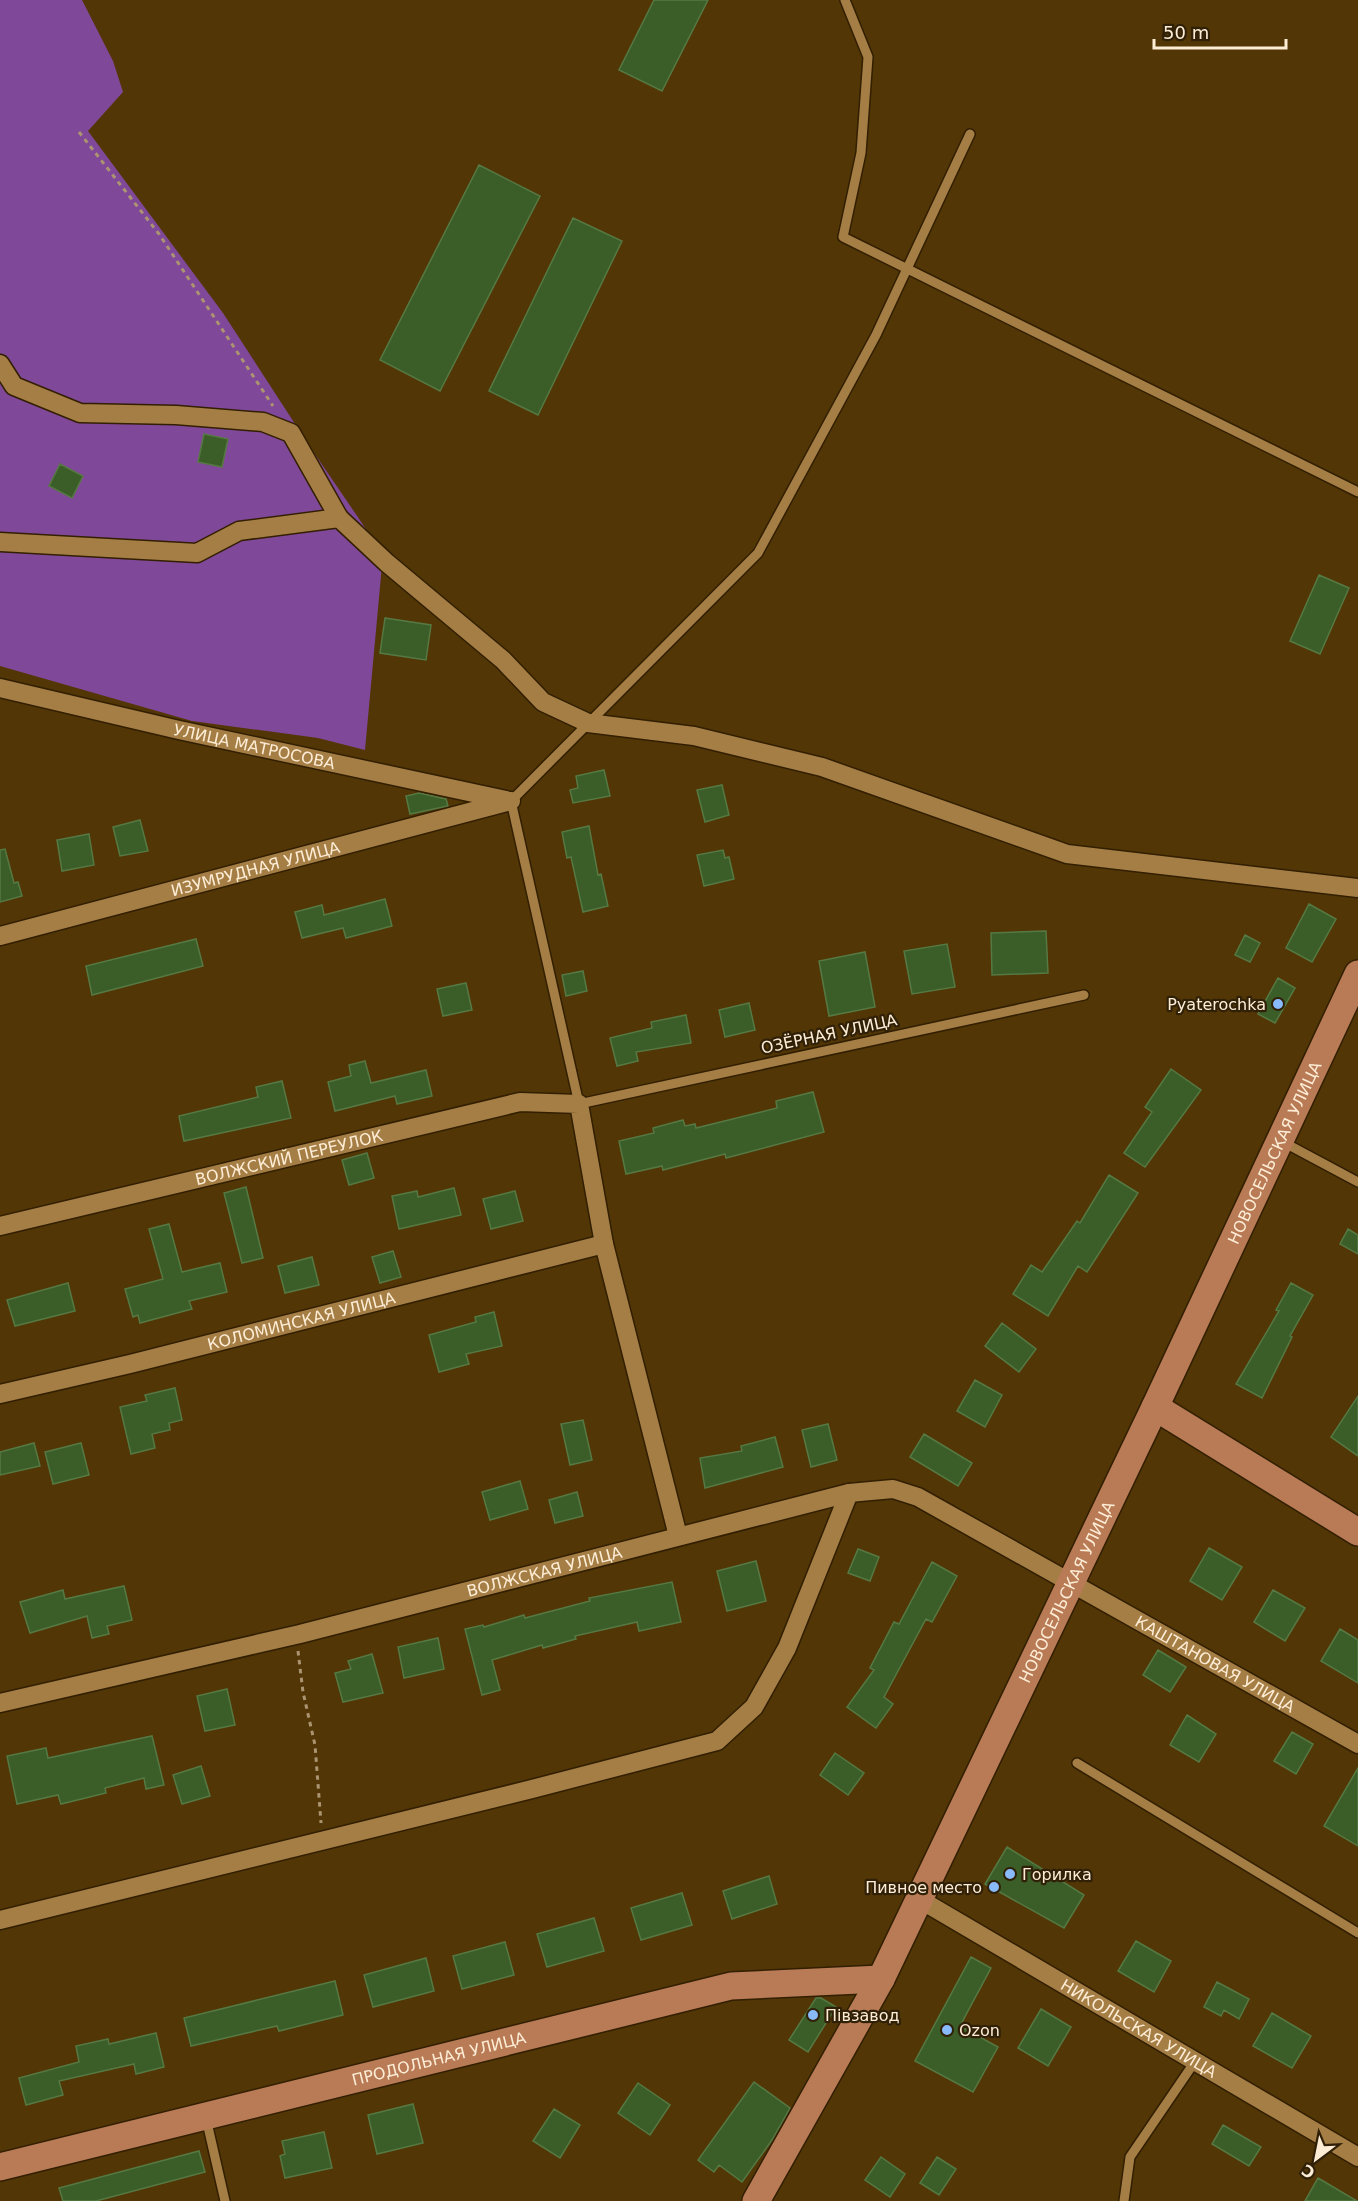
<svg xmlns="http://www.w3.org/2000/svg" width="1358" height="2201" font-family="'DejaVu Sans',sans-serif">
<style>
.green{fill:#804898}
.building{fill:#3b5d28;stroke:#567943;stroke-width:1.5}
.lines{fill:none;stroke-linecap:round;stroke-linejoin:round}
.lane-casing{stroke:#321f01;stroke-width:12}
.street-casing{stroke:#321f01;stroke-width:21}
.secondary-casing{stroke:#321f01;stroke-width:30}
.path{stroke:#ab9471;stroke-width:3;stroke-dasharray:4.5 4.5;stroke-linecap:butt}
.lane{stroke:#a57e45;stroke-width:9}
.street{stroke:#a57e45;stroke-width:18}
.secondary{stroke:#b87b56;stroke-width:27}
.poi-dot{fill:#88bafc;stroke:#302007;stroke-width:2}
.labels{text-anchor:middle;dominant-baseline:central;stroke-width:4.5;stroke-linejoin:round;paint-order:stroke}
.street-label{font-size:16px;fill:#feedd6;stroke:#302007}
.poi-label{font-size:16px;fill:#feedd6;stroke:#302007;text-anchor:start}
</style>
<rect width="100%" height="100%" fill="#523606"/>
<path class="green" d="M0,0H82L113,61L123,92L88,131L223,313L308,444L383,554L365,750L318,738L192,721L0,666Z"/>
<path class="building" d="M654,0H708L662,91L619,70Z
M479,165L540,196L440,391L380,360Z
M573,218L622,241L538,415L489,391Z
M204,434L228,439L222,467L198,462Z
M60,464L83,476L72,498L49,486Z
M1319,575L1349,588L1320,654L1290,641Z
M385,618L431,625L426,660L380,653Z
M604,770L610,796L573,803L570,790L578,788L576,776Z
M722,785L729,815L705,822L697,790Z
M419,793L446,799L448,806L410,814L406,796Z
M140,820L148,851L120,856L113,827Z
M589,826L598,875L601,874L608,906L583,912L571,857L567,858L562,832Z
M89,834L94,865L62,871L57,840Z
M5,849L14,883L18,882L22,896L0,902V850Z
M723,850L725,858L729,857L734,879L704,886L697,855Z
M385,899L392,926L346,938L343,928L302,938L295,912L322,905L324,915Z
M1309,904L1336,919L1312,962L1286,948Z
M1046,931L1048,973L992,975L991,933Z
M1245,935L1260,943L1250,962L1235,955Z
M196,939L203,966L92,995L86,966Z
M947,944L955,987L912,994L904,951Z
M865,952L875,1007L829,1016L819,961Z
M583,971L587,991L566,996L562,975Z
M1278,978L1295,988L1275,1023L1258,1014Z
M466,983L472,1010L443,1016L437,989Z
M749,1003L755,1030L725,1037L719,1010Z
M686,1015L691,1043L636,1052L638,1061L617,1066L610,1038L652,1028L651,1022Z
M365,1061L371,1083L426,1070L432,1096L397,1104L395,1096L335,1111L328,1082L351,1076L349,1065Z
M1171,1069L1201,1090L1145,1167L1124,1153L1152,1112L1145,1107Z
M282,1081L291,1118L184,1141L179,1116L258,1097L256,1087Z
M813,1092L824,1132L726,1158L725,1154L663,1170L662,1166L626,1174L619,1141L654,1133L653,1128L683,1120L685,1126L695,1124L696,1128L777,1108L776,1101Z
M367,1153L374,1178L349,1185L342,1160Z
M1109,1175L1138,1193L1087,1272L1078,1266L1048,1316L1013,1294L1031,1265L1042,1272L1077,1221L1080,1223Z
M246,1187L263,1258L242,1263L224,1193Z
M454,1188L461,1215L399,1229L392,1196L417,1191L418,1197Z
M515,1191L523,1221L491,1229L483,1199Z
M169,1224L182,1272L220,1263L227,1292L189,1301L192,1309L140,1323L138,1315L133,1317L125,1289L163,1279L149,1229Z
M1348,1229L1358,1235V1254L1340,1244Z
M393,1251L401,1277L380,1283L372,1257Z
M312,1257L319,1285L285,1293L278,1266Z
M68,1283L75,1311L15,1326L7,1300Z
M1291,1283L1313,1295L1290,1336L1292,1337L1262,1398L1236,1384L1279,1311L1276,1310Z
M494,1312L502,1346L466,1354L469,1364L439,1372L429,1335L476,1322L475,1317Z
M1002,1323L1036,1349L1019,1372L985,1346Z
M975,1380L1002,1395L985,1427L957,1411Z
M175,1388L182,1420L169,1423L170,1430L152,1434L155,1448L131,1454L120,1407L147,1401L145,1395Z
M1358,1396V1456L1331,1437Z
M583,1420L592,1460L570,1465L561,1424Z
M828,1424L837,1460L811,1467L802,1430Z
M924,1434L972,1463L958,1486L910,1457Z
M775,1437L783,1467L705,1488L700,1458L742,1451L741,1446Z
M34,1443L40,1466L0,1475V1452Z
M81,1443L89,1475L53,1484L45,1452Z
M520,1481L528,1509L490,1520L482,1492Z
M577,1492L583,1516L555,1523L549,1500Z
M1209,1548L1242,1567L1222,1600L1190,1581Z
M858,1549L879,1557L870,1581L848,1573Z
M756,1561L766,1601L727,1611L717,1571Z
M932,1562L957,1576L932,1622L926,1619L884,1697L893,1704L876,1728L847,1707L874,1670L870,1668L894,1622L899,1624Z
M672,1582L681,1622L639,1631L637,1622L575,1636L576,1639L543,1648L542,1645L492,1660L500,1690L482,1695L465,1629L483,1625L484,1627L524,1615L525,1618L590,1601L589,1598Z
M124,1586L132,1620L107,1626L109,1634L92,1638L87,1616L30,1633L20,1602L63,1590L65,1599Z
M1273,1590L1305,1608L1285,1641L1254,1622Z
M1340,1629L1358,1640V1683L1321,1661Z
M438,1638L444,1669L404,1678L398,1647Z
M1158,1650L1186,1667L1170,1692L1143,1675Z
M372,1654L383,1693L343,1702L335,1673L351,1669L348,1661Z
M227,1689L235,1725L205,1731L197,1696Z
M1187,1715L1216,1734L1199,1762L1170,1745Z
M1292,1732L1313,1744L1296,1774L1274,1761Z
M152,1736L164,1785L146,1789L144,1778L105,1788L106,1793L61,1804L58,1795L17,1804L7,1756L46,1748L48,1758Z
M835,1753L864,1773L848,1795L820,1775Z
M201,1766L210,1796L182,1804L173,1775Z
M1358,1768V1846L1324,1826Z
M1007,1847L1084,1895L1064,1928L985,1884Z
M769,1876L777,1904L732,1919L723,1891Z
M682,1893L692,1925L641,1940L631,1908Z
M594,1918L604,1951L547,1967L537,1934Z
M1136,1941L1171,1961L1154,1992L1118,1971Z
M505,1942L514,1975L462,1989L453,1956Z
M971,1957L991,1968L960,2026L998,2047L973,2092L915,2061Z
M426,1958L434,1991L373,2007L364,1975Z
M335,1981L343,2015L279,2031L277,2026L191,2046L184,2018Z
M1217,1982L1249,1999L1239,2019L1224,2010L1221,2016L1204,2007Z
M816,1998H821L836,2007L808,2052L789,2040Z
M1041,2009L1071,2027L1048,2066L1018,2048Z
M1272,2013L1311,2036L1292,2068L1253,2046Z
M156,2033L164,2067L136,2074L134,2064L59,2081L63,2095L26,2105L19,2078L79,2062L76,2046L108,2039L109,2044Z
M754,2082L790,2108L772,2140L742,2182L719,2165L714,2172L698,2160Z
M638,2083L670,2105L650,2135L618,2113Z
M413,2104L423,2143L377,2154L368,2115Z
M554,2109L580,2125L560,2158L533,2141Z
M1223,2125L1261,2147L1249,2166L1212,2144Z
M324,2132L332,2168L285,2178L280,2156L285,2154L282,2141Z
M199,2151L205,2172L96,2201H63L59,2188Z
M881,2157L905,2174L890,2197L865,2180Z
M937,2157L956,2169L939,2195L920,2183Z
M1318,2178L1357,2201H1305Z"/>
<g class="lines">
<g class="lane-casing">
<path id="lane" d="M845,0L868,57L861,153L843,237L1358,492
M970,134L876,335L758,553L511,801L579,1104L1084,995
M1283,1142L1358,1182
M1077,1763L1358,1933
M206,2118L225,2201
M1124,2201L1130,2157L1196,2060"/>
</g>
<g class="street-casing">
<g id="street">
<path d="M0,364L14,386L80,413L176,415L263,422L291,433L339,518"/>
<path d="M0,542L197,553L239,531L339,518L387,563L503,660L543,702L588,723L694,736L822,767L1067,854L1358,888"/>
<path id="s1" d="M0,688L179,730L506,800"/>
<path id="s2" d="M0,936L511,801"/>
<path id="s3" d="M0,1226L520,1102L579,1104L604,1244L678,1536"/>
<path id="s4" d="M0,1394L130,1364L604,1244"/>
<path id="s5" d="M0,1703L300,1634L849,1493L893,1489L918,1497L1358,1744"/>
<path id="s6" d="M919,1899L1358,2157"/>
<path d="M0,1920L532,1789L717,1741L754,1707L787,1648L849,1493"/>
</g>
</g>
<g class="secondary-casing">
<g id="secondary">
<path d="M1155,1407L1358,1532"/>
<path id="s7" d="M0,2167L731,1986L881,1979"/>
<path id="s8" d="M756,2201L881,1979L1155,1407L1358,974"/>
</g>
</g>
<path class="path" d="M79,132L159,234L273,406
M298,1651L303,1692L315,1745L321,1823"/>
<use href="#lane" class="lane"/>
<use href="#street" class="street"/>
<use href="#secondary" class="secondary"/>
</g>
<g class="poi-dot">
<circle cx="1278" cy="1004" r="6"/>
<circle cx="1010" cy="1874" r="6"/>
<circle cx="994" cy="1887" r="6"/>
<circle cx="813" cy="2015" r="6"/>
<circle cx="947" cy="2030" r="6"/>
</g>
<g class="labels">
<g class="street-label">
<text stroke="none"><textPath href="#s1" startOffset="261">УЛИЦА МАТРОСОВА</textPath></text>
<text stroke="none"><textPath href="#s2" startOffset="264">ИЗУМРУДНАЯ УЛИЦА</textPath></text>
<text transform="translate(829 1034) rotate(-12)">ОЗЁРНАЯ УЛИЦА</text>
<text stroke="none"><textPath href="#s8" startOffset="1170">НОВОСЕЛЬСКАЯ УЛИЦА</textPath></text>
<text stroke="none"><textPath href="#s3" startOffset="297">ВОЛЖСКИЙ ПЕРЕУЛОК</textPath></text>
<text stroke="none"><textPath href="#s4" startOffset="310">КОЛОМИНСКАЯ УЛИЦА</textPath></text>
<text stroke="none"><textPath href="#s5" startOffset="560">ВОЛЖСКАЯ УЛИЦА</textPath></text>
<text stroke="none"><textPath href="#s8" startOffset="684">НОВОСЕЛЬСКАЯ УЛИЦА</textPath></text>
<text stroke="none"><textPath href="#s5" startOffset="1286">КАШТАНОВАЯ УЛИЦА</textPath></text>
<text stroke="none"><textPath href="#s6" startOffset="255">НИКОЛЬСКАЯ УЛИЦА</textPath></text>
<text stroke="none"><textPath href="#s7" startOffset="452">ПРОДОЛЬНАЯ УЛИЦА</textPath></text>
</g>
<g class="poi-label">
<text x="1266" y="1004" text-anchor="end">Pyaterochka</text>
<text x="1022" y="1874">Горилка</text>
<text x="982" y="1887" text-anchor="end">Пивное место</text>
<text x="825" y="2015">Пiвзавод</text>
<text x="959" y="2030">Ozon</text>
</g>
</g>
<g transform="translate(1316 2159) rotate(212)" stroke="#302007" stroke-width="4.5" paint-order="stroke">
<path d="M0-4.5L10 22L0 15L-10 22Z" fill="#feedd6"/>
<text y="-9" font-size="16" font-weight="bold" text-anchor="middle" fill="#feedd6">С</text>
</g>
<path d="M1154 39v9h132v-9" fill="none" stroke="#feedd6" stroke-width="3"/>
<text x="1163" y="39" font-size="18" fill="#feedd6" stroke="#302007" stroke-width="4.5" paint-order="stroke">50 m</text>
</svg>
